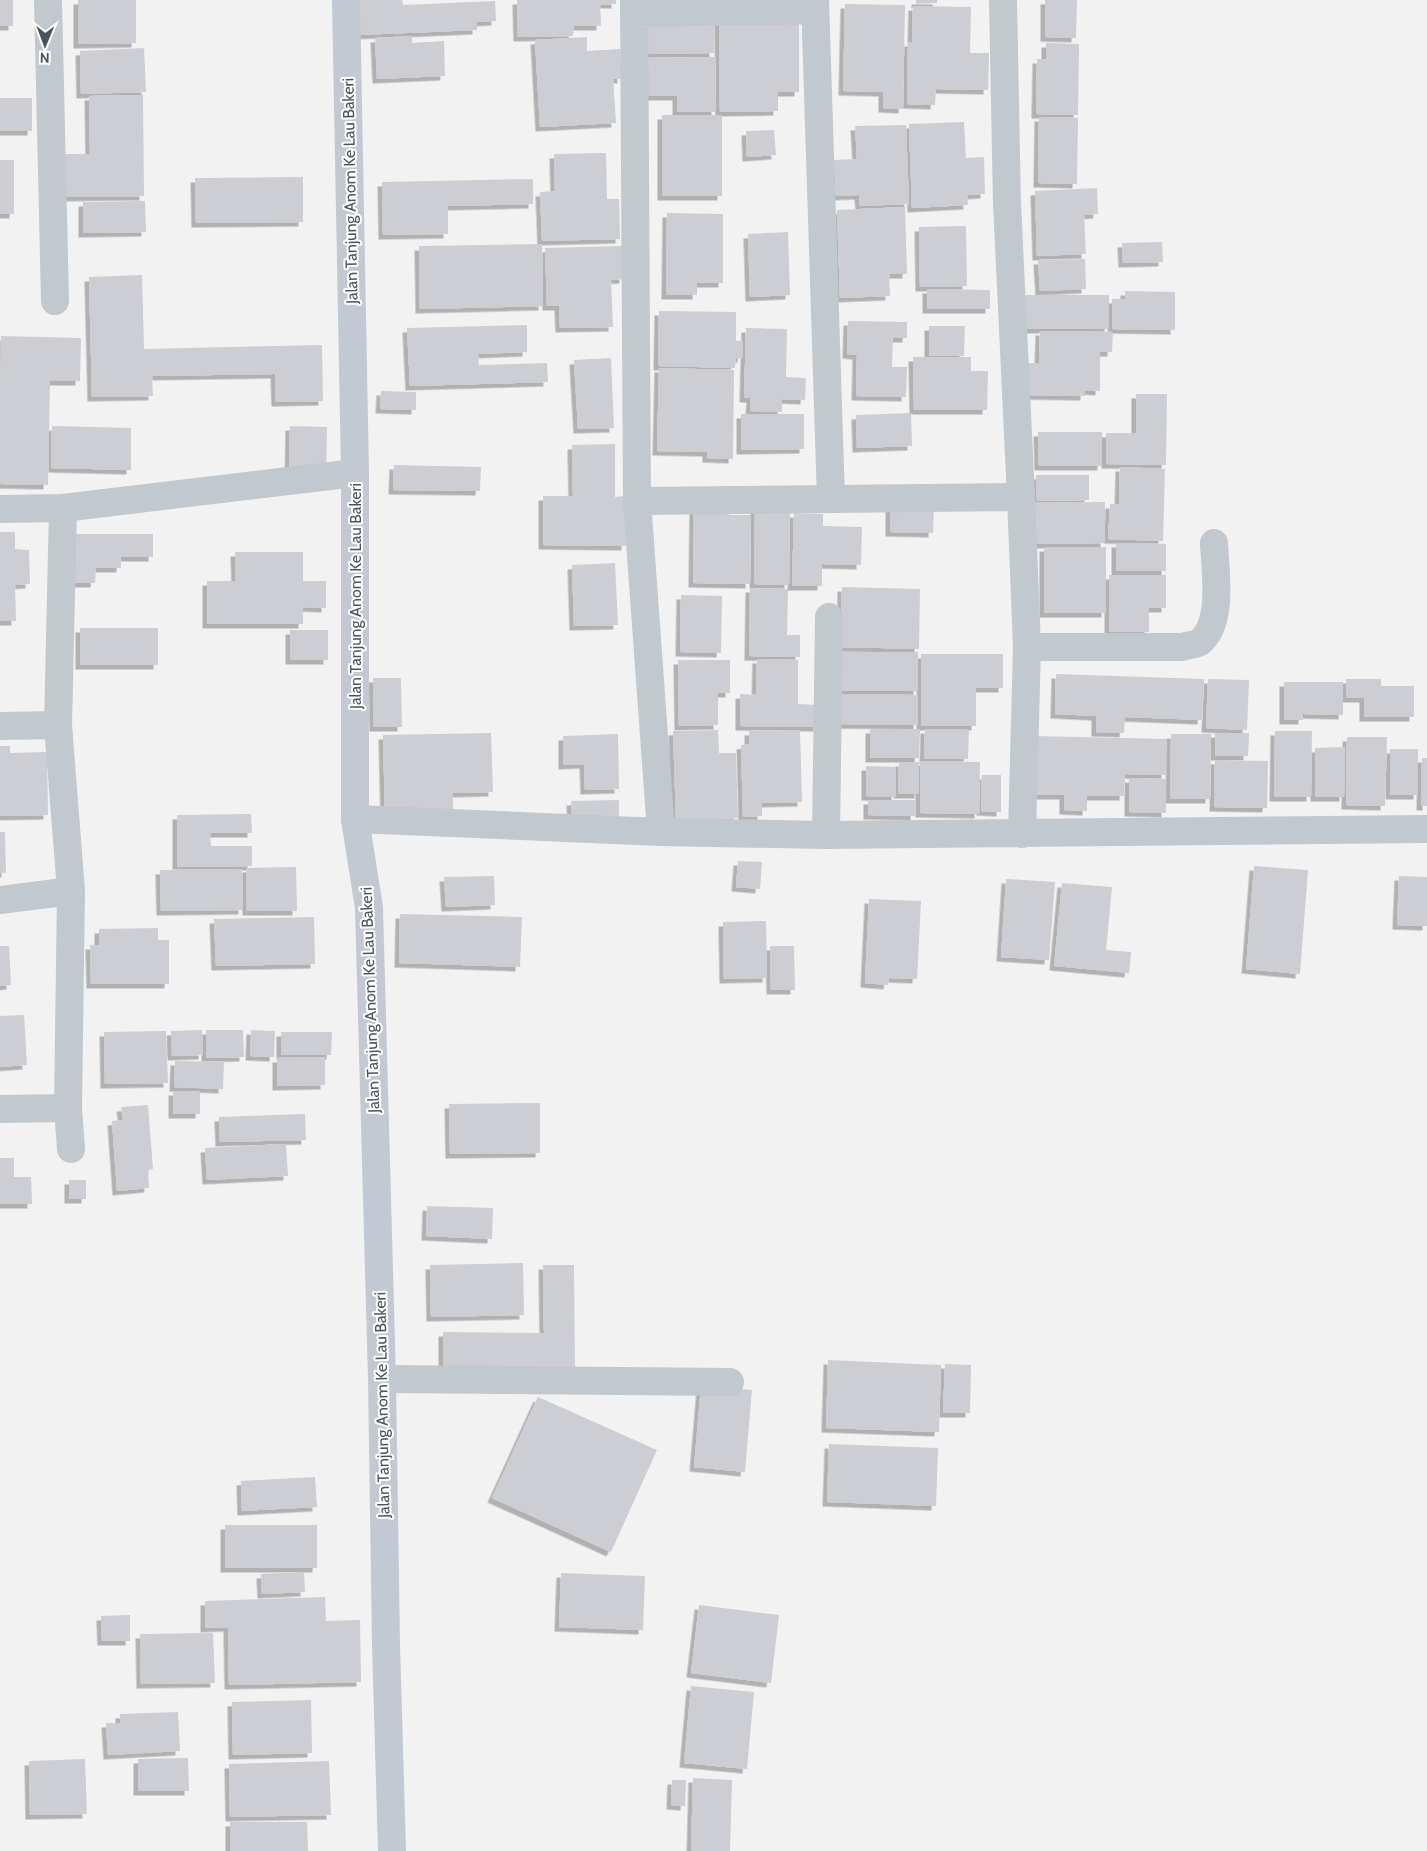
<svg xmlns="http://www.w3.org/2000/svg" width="1427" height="1851" font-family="Cabin,sans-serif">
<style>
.building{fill:#ccced3;filter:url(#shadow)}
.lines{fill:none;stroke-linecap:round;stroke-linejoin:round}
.minor{stroke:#c1c8ce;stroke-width:28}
.secondary{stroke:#c2c9d3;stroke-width:28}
.labels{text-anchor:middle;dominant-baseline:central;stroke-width:4;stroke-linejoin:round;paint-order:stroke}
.street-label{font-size:16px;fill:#4b545d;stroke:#fff}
</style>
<defs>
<filter id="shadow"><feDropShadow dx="-4.5" dy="4.5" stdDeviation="0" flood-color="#0004"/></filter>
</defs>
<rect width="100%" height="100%" fill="#f3f2f2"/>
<path class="building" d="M0,0H13V26H0Z
M78,0H136V43L78,44Z
M358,0H402L403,5L495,1L496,21L477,22V30L359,35Z
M517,0H616V4H600L601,26H574L573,36L518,37Z
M916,0H937V3L916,4Z
M1045,0H1077L1076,38L1045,37Z
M845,4L905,5L903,109L883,108V92L843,91Z
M913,6L971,7L970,53H989L988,90L936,89L935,105L907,104L908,42H912Z
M719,20H799V92H778V111L720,112Z
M714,23V53L646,54V24Z
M412,36V43L444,41L445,76L377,79L375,38Z
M587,37V51L620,49L622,79H613L616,123L540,127L535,40Z
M1046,43L1079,44L1078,115L1036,114L1037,59H1046Z
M144,48L146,92L81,94L80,51Z
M715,57L716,112H677V96H640L641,58Z
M143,95L144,196L60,197L59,154H90L89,96Z
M0,98H32V131H0Z
M662,115H722V196H662Z
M1039,117L1078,118L1077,184L1038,183Z
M964,122L966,158L984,157L985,194L967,195L968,205L912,208L909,124Z
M906,125L909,204L860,206L859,195L836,196L834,160L857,159L855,126Z
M774,130L776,155L747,157L746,131Z
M606,153L607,199H619L620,239L542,241L540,192L555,191L554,154Z
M0,160H14V214H0Z
M303,177V222L196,223L195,178Z
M533,179V204L448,206V234L383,235L382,182Z
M1097,188L1098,214L1084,215L1086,254L1037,256L1035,191Z
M145,201L146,232L83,233V202Z
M905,207L907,274H889L890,296L840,298L837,210Z
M667,213L723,214V283H697V295H666Z
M966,226L967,286L920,287L919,227Z
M788,232L790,295L750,297L748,234Z
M1162,242L1163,262L1123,263L1122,243Z
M542,244L543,306L420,309L419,246Z
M623,246L624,279L611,280L613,327L560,328L559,306H547L545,248Z
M1085,259L1086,289L1040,291L1038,260Z
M142,275L144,349L322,345L323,401L276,402L275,374L152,376L153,396L92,397L89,277Z
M927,289L990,290V309H927Z
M1125,291L1175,292V330L1112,329V299H1125Z
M1020,295H1109V329H1020Z
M659,311L736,312V341H743L742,358H736L735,368L658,366Z
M848,321L907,322V338H893L892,367H907L906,397L856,396L857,355L847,354Z
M527,325V352L478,354L479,365L547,363L548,382L410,386L407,328Z
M929,326H965L964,356H929Z
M746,328L787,329L786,377L806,378L805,400L782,399V412L750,411L751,398H744Z
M1040,331L1113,332L1112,352H1100V391L1085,390V396L1023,395V363H1039Z
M1,336L81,338L80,381H50L48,485L0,484Z
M913,357H971V371H988L987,410H914Z
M611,358L614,428L578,429L574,360Z
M659,368L734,370L733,459L707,458V452L657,451Z
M381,391L416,392V410L380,409Z
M1136,394H1167L1166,465L1106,464V433H1136Z
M911,413L912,446L857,448L856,415Z
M741,414H804V449L741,450Z
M52,426L131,428V470L51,468Z
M290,426L327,427L326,480H289Z
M1038,432H1102V466H1039Z
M615,444V497L626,496V546L543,545V496H573L572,445Z
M394,465L481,467L480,491L393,490Z
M1120,467L1165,469L1163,541L1108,539L1110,504H1119Z
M1036,475H1089V500L1037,501Z
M1105,502V543L1028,544V503Z
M890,505L934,506L933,533L890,532Z
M694,507L729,508V515H751L750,584L693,583Z
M755,509H790L789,585L754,584Z
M794,513L823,514V526L862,527L861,565L822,564V586H792Z
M0,532H15V549L29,550L30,584L15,585L16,621H0Z
M74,534H153V557H121V568H96L95,583H74Z
M1116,543L1166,544V571H1116Z
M1044,547H1106V613H1044Z
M235,552H303V581H326V608L303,607V624H207V581H236Z
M615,563L618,625L574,626L572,565Z
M1109,575H1166V608H1149V632H1109Z
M842,587L920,589L919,649L841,647Z
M750,588L788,589L787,635H800V657L749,656Z
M681,595L722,596L721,653L680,652Z
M80,628H158V665H80Z
M290,630H328V660H290Z
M837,652H918V691H837Z
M921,654H1003V688H976V726H921Z
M757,659L798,660V704L818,705V727L740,726V694L756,695Z
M678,660H730V693H718V725L679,726Z
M1056,674L1204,679L1202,720L1125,717L1124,733L1096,732V716L1055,714Z
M373,678H401L402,727H374Z
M1208,679L1249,680L1247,730L1206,728Z
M1346,679H1381V686H1414V717H1364V698H1346Z
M1284,682H1343V715L1303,714V720H1284Z
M836,694L918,695V725L835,724Z
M870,729H920L919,758H870Z
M925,729L969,730L968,759H924Z
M718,730L719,753H736L738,818L676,820L673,731Z
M800,730L802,802L762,803V816L743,817L741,745L749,744V731Z
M1275,731H1312L1311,797H1274Z
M491,733L493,792L453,793V815L385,816L383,735Z
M1215,733H1249L1248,756H1215Z
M618,734L619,789L585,790L584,764L563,765V736Z
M1171,734H1211L1210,799H1170Z
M1034,736L1166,739V775L1125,774L1124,796H1087V811L1064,810V795H1033Z
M1347,737H1387L1385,806L1346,805Z
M0,746H10V753L47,752L48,815L0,816Z
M1345,747L1344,797H1315V748Z
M1390,749H1418V795H1390Z
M1422,758H1427V806H1421Z
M1215,760L1268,761L1267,808L1214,807Z
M920,761L980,762L979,814L920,813Z
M899,762H919V794H898Z
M866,766L896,767V797L866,796Z
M982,775H1001V812L981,811Z
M1129,778L1166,779V813L1129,812Z
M619,800V818L572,820L571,801Z
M868,800H915V816L868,815Z
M251,814L252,833H210L211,846H252V866L177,867V815Z
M0,832H5L6,873H0Z
M738,861L762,862L760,889L736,887Z
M1254,866L1308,870L1300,974L1246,969Z
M296,867L297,911H247L246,868Z
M242,869L243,910L161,911L160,870Z
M494,876L495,905L446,907L444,877Z
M1399,876L1427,877V926L1397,925Z
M1006,879L1055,882L1049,960L1001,957Z
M1062,883L1112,887L1106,950L1131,952L1129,973L1054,966Z
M869,899L921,901L917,979L889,978L888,985L865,983Z
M400,914L522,917L520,967L399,963Z
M314,917L315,964L216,966L214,919Z
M766,921L767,978L724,979L723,922Z
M158,928V940H169V984H91L90,945H99V929Z
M0,946H9L11,985L0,986Z
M770,946H794L795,990H771Z
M24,1015L27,1065L0,1067V1016Z
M202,1030L203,1055L172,1056L171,1031Z
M206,1030H243L244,1057L206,1058Z
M251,1030L275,1031L274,1057L250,1056Z
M166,1031L168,1083L105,1084L104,1032Z
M281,1032H332L331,1055H281Z
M325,1057V1085L277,1086V1058Z
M175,1061L224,1062L223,1089L174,1087Z
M173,1091H200V1114H173Z
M540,1103V1153L450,1154L449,1104Z
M148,1105L153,1169L148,1170L149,1188L117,1191L112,1121L123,1120L121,1107Z
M305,1114L306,1140L220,1142L219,1117Z
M286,1144L288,1176L207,1180L205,1148Z
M0,1158H14V1177H31L32,1204H0Z
M69,1180H86V1199H69Z
M427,1206L493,1208L492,1239L426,1236Z
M523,1263L524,1315L431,1317L430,1265Z
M543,1265H574L575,1372H443V1332L544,1333Z
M828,1360L941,1365L939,1432L826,1428Z
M945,1364L971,1365L970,1413H943Z
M701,1386L752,1390L745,1472L694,1467Z
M538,1397L657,1450L611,1552L492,1498Z
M829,1444L938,1448L936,1506L827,1502Z
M315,1477L317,1507L242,1511L241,1481Z
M225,1525H317V1568H225Z
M304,1572L305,1592L262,1594L261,1574Z
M561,1573L645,1576L643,1630L559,1627Z
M325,1597L326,1621L360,1620L361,1682L229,1685L228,1627L205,1628V1601Z
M699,1605L779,1615L771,1683L691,1673Z
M130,1615V1641H102L101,1616Z
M213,1633L215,1683L141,1684L140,1634Z
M691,1686L754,1692L747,1769L684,1763Z
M311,1700L312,1753L233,1755L232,1702Z
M178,1712L180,1751L108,1755L106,1723H120V1714Z
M188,1758L189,1791H138V1759Z
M85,1759L87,1814L30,1815L29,1761Z
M329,1761L331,1815L230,1817L229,1764Z
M693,1778L732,1780L730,1851H691Z
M672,1780H686L685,1806L671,1805Z
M230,1822H307L308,1851H230Z"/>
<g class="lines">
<path class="minor" d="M48,0L55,301
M634,0L637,501L661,832
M815,0L831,499
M1003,0L1007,203L1021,497L1027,647L1022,834
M634,13L815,10
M637,501L1021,497
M63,508L58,725L71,891L68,1108L71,1149
M0,509L63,508L355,473
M1027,647H1182C1187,645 1196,645 1200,642C1224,622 1215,571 1214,543
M0,726L58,725
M355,819L661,832L826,835L1427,829
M826,835L829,617
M0,900L71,891
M0,1109L68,1108
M382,1379L730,1382"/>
<path class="secondary" d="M346,0L355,473V819L369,908L382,1379L386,1645L392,1851"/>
</g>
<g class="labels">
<g class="street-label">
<text transform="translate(350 191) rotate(-91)">Jalan Tanjung Anom Ke Lau Bakeri</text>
<text transform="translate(355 596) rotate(-90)">Jalan Tanjung Anom Ke Lau Bakeri</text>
<text transform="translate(370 1000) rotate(-92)">Jalan Tanjung Anom Ke Lau Bakeri</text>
<text transform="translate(382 1405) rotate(-91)">Jalan Tanjung Anom Ke Lau Bakeri</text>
</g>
</g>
<g transform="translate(45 45) rotate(181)" stroke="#ffffff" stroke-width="4" paint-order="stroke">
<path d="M0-4L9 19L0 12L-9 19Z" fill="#4b545d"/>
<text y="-8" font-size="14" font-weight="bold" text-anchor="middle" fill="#4b545d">N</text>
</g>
</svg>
